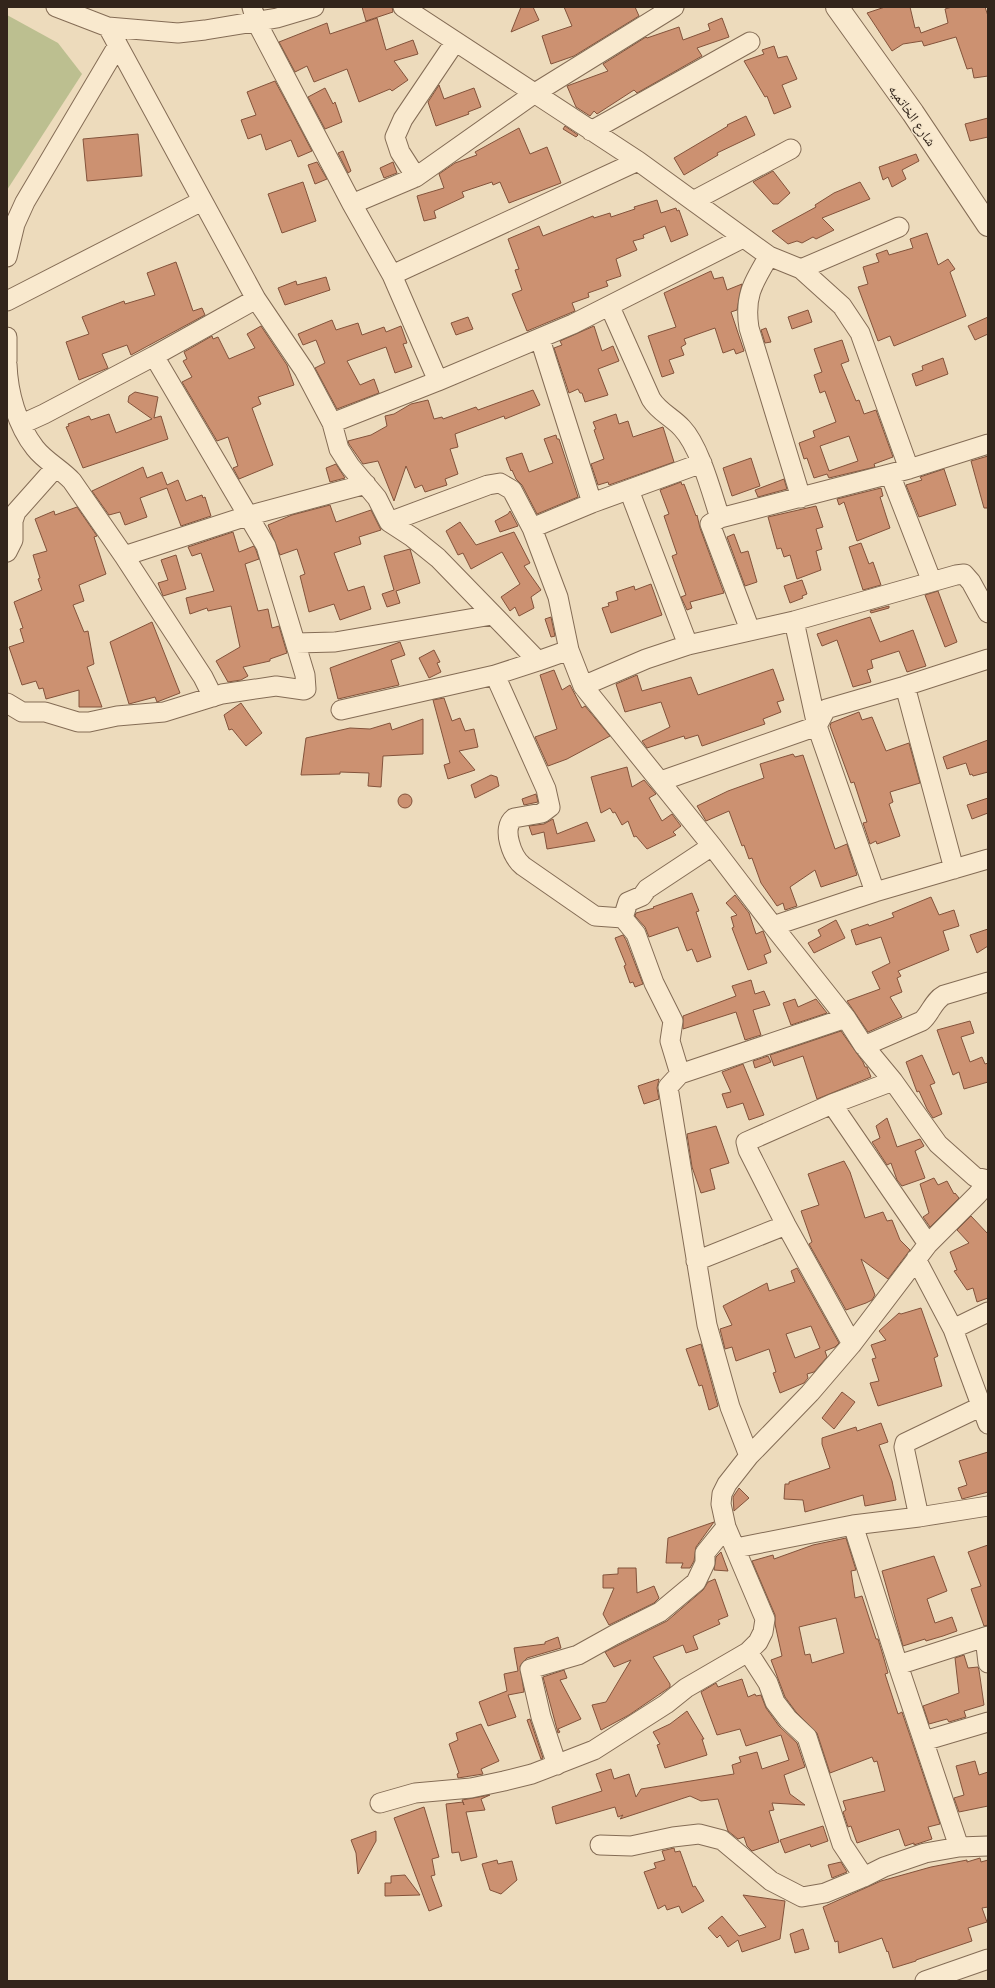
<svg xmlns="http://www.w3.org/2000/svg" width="995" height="1988" font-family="'Playfair Display','Noto Naskh Arabic',serif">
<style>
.cemetery{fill:#bcbf90}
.building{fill:#cc9171;stroke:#83533b;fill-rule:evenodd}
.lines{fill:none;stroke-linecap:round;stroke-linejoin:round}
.minor-casing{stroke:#846c55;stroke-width:21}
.tertiary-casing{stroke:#846c55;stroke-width:24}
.minor{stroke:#f9e9ce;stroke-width:19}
.tertiary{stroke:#f9e9ce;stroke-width:22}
.labels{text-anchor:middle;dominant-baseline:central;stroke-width:3;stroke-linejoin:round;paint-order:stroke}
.street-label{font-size:14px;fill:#33251b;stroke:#f5e6cb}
</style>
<rect width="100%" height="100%" fill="#eddbbc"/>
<path class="cemetery" d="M7,15L58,43L82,74L7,190Z"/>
<path class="building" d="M362,7H392L393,12L366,21Z
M521,7H533L539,20L511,32Z
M564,7H635L639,16L574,56L551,64L542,36L572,26Z
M885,7H910L915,28L919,27L921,33L948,23L945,9L952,7H985L988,16V76L974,78L972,68L967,69L956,37L924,46L922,41L903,44L892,51L867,13Z
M377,18L386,50L413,40L418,54L394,61L408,80L392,91L390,89L359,102L347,69L314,82L307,66L295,72L279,42L327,23L330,34Z
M722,18L729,37L697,48L702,56L637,93L634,90L597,114L594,111L590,116L576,107L567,86L608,71L603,64L646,37L647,38L679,27L683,40L710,30L708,24Z
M774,46L778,58L787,56L797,79L782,85L791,107L774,114L767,96L765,97L744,61L764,54L762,50Z
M275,81L289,107L312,151L298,157L291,140L266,150L261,134L248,139L241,120L256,115L247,92Z
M439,85L444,99L474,88L481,107L468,112L469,114L436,126L428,102Z
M325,88L333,104L335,102L342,122L325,129L308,97Z
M746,116L755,135L717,153L718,155L684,175L674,158L728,126L727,125Z
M988,118V137L970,141L965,124Z
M565,126L578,135L576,137L563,129Z
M519,128L530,154L547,147L561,183L509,203L500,182L493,185L492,182L462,192L464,197L434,211L436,218L424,221L417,196L444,188L439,174L455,163L477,155L475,152Z
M138,134L142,176L87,181L83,139Z
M343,151L351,171L348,173L338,153Z
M916,154L919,161L902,170L906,179L892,187L888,177L883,180L879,167Z
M317,162L327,179L315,184L308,165Z
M393,162L397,173L384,178L380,168Z
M773,171L790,193L778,204H773L753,182Z
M303,182L316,221L282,233L268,194Z
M860,182L870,199L822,218L834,230L816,239L813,237L802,243L797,241L788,244L772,231L816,207L815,205L834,193Z
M657,200L661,213L676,208L677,211L679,210L688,235L671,242L665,226L643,235L644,238L633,241L637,250L616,259L621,276L606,281L608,286L588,293L589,297L572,303L575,311L527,331L512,294L522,290L515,270L519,269L508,239L539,226L543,236L593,216L594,218L610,213L611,217L635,209L634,207Z
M927,233L938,265L948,259L955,269L950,272L966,316L894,346L890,336L878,341L858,287L868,284L863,267L879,262L876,254L887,250L889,255L913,248L910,239Z
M176,262L193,311L202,308L205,315L131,355L127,345L102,354L108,368L79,380L66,342L89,334L82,317L124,301L125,304L155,295L147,273Z
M711,271L714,279L723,277L727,290L742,284L737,310L731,312L744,351L736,354L734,349L723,353L715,328L684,339L686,344L681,347L684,355L669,360L674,373L662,377L648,336L676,327L664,293Z
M326,277L330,290L285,305L278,288L296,281L297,285Z
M808,310L812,322L792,329L788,317Z
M468,317L473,329L456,335L451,323Z
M988,317V334L975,340L968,326Z
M332,320L336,330L358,323L362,335L384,327L386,332L401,326L407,343L403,344L412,367L395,373L386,347L347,361L360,385L374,379L379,393L337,409L315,368L325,363L316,340L303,345L298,334Z
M261,326L287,365L294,385L258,397L261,404L252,408L273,465L239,479L233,468L238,466L228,437L217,441L182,382L192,377L183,361L187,359L184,352L212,336L213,339L218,337L229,359L255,348L247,334Z
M594,326L602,351L613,346L619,361L598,369L608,395L585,402L582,393H580L578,389L569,393L554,348L562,345L560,341Z
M766,328L771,342L765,343L761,330Z
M842,340L849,361L841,364L856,401L859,400L864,414L876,410L893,457L874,464L875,467L829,478L827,474L814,478L807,458L804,459L799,443L815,437L813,431L836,422L825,391L820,393L814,375L822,372L814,349ZM849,436L858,461L829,471L820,446Z
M943,358L948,374L916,386L912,374L923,370L922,366Z
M533,390L540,405L505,419L504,416L455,434L458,447L450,449L458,474L445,479L447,485L425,492L422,485L415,488L406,466L394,501L378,461L363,464L349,444L348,441L371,435L387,426L385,416L394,414L411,404L428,400L434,419L442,417L443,419L476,407L478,410Z
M135,392L158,397L154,418L161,416L168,439L83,468L66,427L69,426L68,424L89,416L91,420L109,414L116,433L152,419L128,402L129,396Z
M616,414L619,424L628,421L633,437L663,427L674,462L609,485L608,482L598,485L591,464L604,459L594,430L596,429L593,422Z
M556,435L557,439H559L578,497L537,514L522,485L516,479L512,470L511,471L506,458L522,453L529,472L553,463L544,439Z
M988,456V508H984L971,461Z
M751,458L760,486L732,496L723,468Z
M336,464L345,478L330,482L326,468Z
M143,467L147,478L162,472L167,485L178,480L186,501L202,495L203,498L205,497L211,516L181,526L167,488L140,498L147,517L125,525L120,512L109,515L92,491Z
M944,469L956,505L919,517L906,485L922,480L920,477Z
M784,479L787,489L758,497L755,490Z
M681,482L682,485L684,484L696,516L697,515L700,528L724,593L690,602L692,608L687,610L681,597L686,595L672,556L677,554L664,516L669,514L660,490Z
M881,488L883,496L880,497L890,528L857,541L844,502L839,505L837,499Z
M330,505L336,522L371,510L381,530L359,537L361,544L334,553L348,591L364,586L371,609L340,620L334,604L309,612L300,576L305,574L297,549L280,555L268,525L292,515Z
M816,506L823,527L816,529L822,549L816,551L821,570L797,579L790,555L784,557L781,548L777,549L768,517Z
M77,507L97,536L94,537L106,574L79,585L84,601L73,605L84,632L88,631L94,664L87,667L102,707H79V690L46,699L43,688L39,689L36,681L22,685L9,647L24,642L20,629L23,628L14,602L42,590L38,579L40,578L33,555L47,551L35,519L54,511L55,515Z
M510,511L518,526L500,532L495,521L508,514Z
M460,522L476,545L514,532L530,563L524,566L541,590L531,597L534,608L519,616L515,607L510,611L501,597L520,584L502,552L471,569L463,553L458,555L446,531Z
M233,532L239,552L254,546L256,550L259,559L245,564L258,611L268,609L272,628L279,626L287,653L270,659V661L243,667L248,676L241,680L228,682L216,661L240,647L231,606L208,611L207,608L190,614L186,598L214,591L201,553L192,556L188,547Z
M734,534L741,553L748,551L757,582L745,586L727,537Z
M861,543L869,564L873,562L881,585L863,590L849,547Z
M410,549L420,583L396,591L400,603L387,607L382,594L394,590L384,556Z
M176,555L186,589L163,596L158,583L168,580L161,560Z
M802,580L807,594L802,596L803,598L790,603L784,586Z
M651,584L662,615L611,633L602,608L609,606L608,603L618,600L616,592L634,586L635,590Z
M938,591L957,642L945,647L925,595Z
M889,606V608L871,613L870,611Z
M551,617L555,636L551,637L545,619Z
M870,617L880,642L913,630L926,666L907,672L899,651L871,660L873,668L867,670L871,682L853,687L837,640L822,646L817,634Z
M152,622L180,693L157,702L155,697L129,704L110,642Z
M400,642L405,655L391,660L399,685L338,699L330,668Z
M434,650L440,662L437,663L441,672L429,678L419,658Z
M773,669L784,700L777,702L781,712L763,719L765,724L702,746L698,735L685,739L684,736L647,748L642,741L670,727L661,702L625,712L616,684L637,675L642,691L691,677L698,695Z
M554,670L562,690L570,685L582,708L585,706L610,736L567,759L548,766L535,737L557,729L540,675Z
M444,698L452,721L460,718L465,731L474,729L478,747L459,751L475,770L448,779L444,765L450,763L433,700Z
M241,703L262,733L246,746L232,729L229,730L224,715Z
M859,712L862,720L872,717L886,751L909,743L920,783L890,792L893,802L889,804L900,836L877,844L876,841L870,844L863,823L867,822L854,782L851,783L830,726L831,723Z
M423,719V754L383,756L381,787L368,786L369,773L340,772V774L301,775L306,738L350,728L370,729L390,723L392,730Z
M988,740V772L973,776L972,774L970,775L966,763L947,769L943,757Z
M793,754L795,757L803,755L835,849L847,844L857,875L821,887L815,870L790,887L797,906L785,910L783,903L777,906L761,883L752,858L749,859L744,845L742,846L729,811L706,821L697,806L728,791L764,778L760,764Z
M627,767L632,787L644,780L656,794L649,798L662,821L672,814L681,826L673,832L676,835L647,849L636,836L634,837L628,821L622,825L615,812L613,813L610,808L601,813L591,777Z
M491,775L497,777L499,786L475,798L471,785Z
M536,794L538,802L524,805L522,799Z
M398 801a7 7 0 1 1 14 0a7 7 0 1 1-14 0Z
M988,798V813L972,819L967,805Z
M553,819L557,834L587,822L595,841L547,849L544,832L532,835L529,826L544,824Z
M692,893L699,911L696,912L711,957L697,962L692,949L687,951L678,927L649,937L645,927L635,916L636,913L654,908L653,907Z
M735,895L749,913L756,934L763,931L771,952L764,955L767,963L748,970L732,928L734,927L731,917L737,915L726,903Z
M931,897L939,915L954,910L959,926L943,931L949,950L898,971L901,976L897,978L902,992L890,997L902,1017L868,1032L847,1001L880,989L872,972L890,963L881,937L856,945L851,930L868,924L869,926L894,917L892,913Z
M836,920L845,938L814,953L808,943L821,936L818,930Z
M988,929V946L977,953L970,935Z
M623,935L626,940L643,984L635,987L633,982L630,983L624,966L626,965L615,938Z
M751,980L755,994L764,991L770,1005L753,1010L761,1035L745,1040L736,1012L683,1029V1016L736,996L732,986Z
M795,999L798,1007L816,999L827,1013L791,1025L783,1003Z
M970,1021L974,1033L961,1037L970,1062L982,1057L985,1064L988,1063V1082L964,1089L959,1072L953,1075L937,1030Z
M841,1031L863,1062L865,1067H867L871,1077L817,1099L803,1056L774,1066L770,1055Z
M922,1055L935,1083L930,1085L942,1114L933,1118L927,1109L919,1091L917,1092L906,1062Z
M768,1056L771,1062L755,1068L753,1061Z
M743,1064L764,1115L749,1120L743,1103L727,1108L722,1094L731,1092L722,1072Z
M659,1079L657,1088L659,1099L644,1104L638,1086Z
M887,1118L897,1147L920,1139L924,1146L915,1151L925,1178L902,1186L897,1180L891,1163L887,1165L872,1142L880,1138L876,1126Z
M716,1126L729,1163L710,1169L715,1189L701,1193L692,1167L687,1134Z
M844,1161L850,1172L865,1218L883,1212L887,1221L892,1220L900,1240L910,1250L888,1279L861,1259L875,1295L872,1300L866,1303L846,1310L809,1244L812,1242L801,1211L819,1205L808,1174Z
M934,1178L938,1185L947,1181L954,1194L955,1193L959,1198L930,1227L923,1217L929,1213L920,1184Z
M971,1216L988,1234V1298L977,1302L973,1288L967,1290L954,1271L957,1270L950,1252L969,1243L957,1230Z
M797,1268L839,1343L835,1347L825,1351L827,1357L814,1372L807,1374L808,1378L804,1383L780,1393L773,1373L776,1372L769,1349L736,1361L732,1347L725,1349L720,1329L732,1325L723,1306L767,1283L769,1291L795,1282L791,1271ZM811,1326L820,1348L795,1358L786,1334Z
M921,1308L938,1356L934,1358L942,1386L878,1406L870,1383L879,1381L872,1359L876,1358L871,1345L886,1340L879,1331L899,1313L901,1314Z
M701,1344L718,1406L709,1410L702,1385L699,1386L686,1349Z
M842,1392L855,1402L834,1429L822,1418Z
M881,1423L888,1442L879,1445L892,1481L896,1500L865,1506L863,1495L805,1512L803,1500L784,1499L785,1484H789V1482L830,1468L822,1444V1438L856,1427L857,1431Z
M988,1452V1492L962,1499L958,1488L967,1485L959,1461Z
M739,1488L749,1498L734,1511L733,1497Z
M714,1522L696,1547L694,1561L690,1568H681L683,1563H666L668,1538Z
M846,1538L856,1570L851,1571L855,1598L862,1596L876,1639H878L882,1652L888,1673L885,1674L898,1714L902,1712L940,1824L928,1827L932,1839L914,1845V1843L905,1846L899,1829L857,1843L851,1826L848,1827L843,1812L846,1810L843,1801L885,1791L877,1761L874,1762L872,1757L830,1773L817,1733L796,1712L785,1697L771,1660L782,1656L775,1624V1615L752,1561L773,1555L774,1559L813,1545ZM836,1618L844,1653L812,1663L810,1654L805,1655L799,1627Z
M988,1545V1625L984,1626L971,1589L981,1586L968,1552Z
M721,1552L728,1571L714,1570L716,1557Z
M934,1556L947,1591L927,1599L935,1623L952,1617L957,1631L943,1636L926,1641L925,1639L903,1646L882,1571Z
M618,1568H636L637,1593L654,1586L659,1598L654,1603L609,1625L603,1614L614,1588H603V1575L618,1574Z
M715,1579L728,1616L718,1620L720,1624L693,1636L698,1649L686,1653L683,1645L653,1657L670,1684V1687L629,1715L601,1730L592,1705L606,1702L631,1660L614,1667L605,1652L667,1621L703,1590L708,1582Z
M558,1637L561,1648L527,1658L520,1666L524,1692L508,1695L516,1717L488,1726L479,1702L507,1691L504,1674L518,1671L514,1648L545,1644V1642Z
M964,1655L968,1668L978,1667L979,1670L984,1705L964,1711L966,1717L949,1722L947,1719L929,1724L923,1706L959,1693L955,1658Z
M564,1670L567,1678L560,1680L581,1719L558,1729L560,1732L558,1733L543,1677Z
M742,1679L748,1697L755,1694L756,1696L761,1695L766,1708L779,1726L797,1743L805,1767L784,1775L790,1794L805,1805L772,1803L774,1810L769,1811L779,1842L752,1851L747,1846L744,1837L738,1839L728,1831L718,1799L701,1801L690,1796L620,1819L623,1815L618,1817L615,1807L556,1824L552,1807L602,1791L596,1774L611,1769L614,1779L629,1774L636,1797L641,1789L734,1774L732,1765L741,1762L739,1757L757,1752L762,1769L789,1760L781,1735L746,1746L740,1729L717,1735L701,1692L716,1683L718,1687Z
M687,1711L704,1739H702L707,1755L665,1768L657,1745L660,1744L653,1732L670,1724Z
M530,1719L543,1758L541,1759L527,1720Z
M481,1724L499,1761L481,1769L483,1774L458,1778L457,1774L459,1773L449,1744L458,1740L456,1733Z
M975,1761L979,1775L988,1772V1806L959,1812L954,1798L964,1795L956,1766Z
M490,1795L481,1799L485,1810L466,1812L477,1857L461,1861L459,1852L452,1853L446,1804L463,1802L464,1805L462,1800Z
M424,1807L439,1857L432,1859L435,1875L431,1876L442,1906L429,1911L394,1818Z
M823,1826L828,1841L811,1847L810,1844L785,1853L780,1840Z
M376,1831V1841L358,1874L356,1853L351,1840Z
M674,1848L675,1852L680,1851L693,1887L695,1886L704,1901L682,1913L679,1906L667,1910L665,1905L658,1909L644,1872L656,1868L654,1863L665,1860L662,1851Z
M980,1858L981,1862L988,1860V1907L982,1908L987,1922L968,1928L972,1941L916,1960V1961L893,1968L888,1951L887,1952L882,1938L839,1953L838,1941L835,1942L823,1907L881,1881L931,1867L967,1860V1862Z
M497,1860L498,1864L512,1861L517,1880L501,1894L490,1890L482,1864Z
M841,1862L847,1872L832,1878L828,1865Z
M405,1875L420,1895L385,1896V1883H391V1876Z
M743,1895L785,1901L780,1939L742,1952L738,1940L728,1947L720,1935L717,1938L708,1928L722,1916L739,1936L766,1927Z
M803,1929L809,1949L795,1953L790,1934Z"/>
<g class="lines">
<g class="minor-casing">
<path id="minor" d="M56,7L108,27L178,33L205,30L277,18L314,7
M252,7L256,21L352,204L392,275L438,381
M403,7L638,161L769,256L801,269L842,306L860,333L909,469
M108,27L256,299L304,370L332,423L339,449L350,466L377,498L389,522L412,537L438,558L538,661L569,650L583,686L712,846L773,926L846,1018L864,1046L893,1081L938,1144L975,1177L988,1180
M591,131L750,42
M416,177L400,152L395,137L403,119L455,42
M693,201L791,149
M352,204L416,177L535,93L674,7
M769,256C753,283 744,296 749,328L801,498
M7,257L15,224L25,202L118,45
M801,269L899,227
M392,275L638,161
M7,301L202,201
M610,307L651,399C659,412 672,417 682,428C700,447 712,494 720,518
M7,337V361
M540,339L592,503
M7,364C8,393 17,425 35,448C45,461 61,469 72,481L124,556L203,677L213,697
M332,423L438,381L573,324L743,238
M22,424L44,414L154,356L256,299
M890,474L932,582
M629,490L688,645
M389,522L488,485L500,483L512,490L532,528L558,597L569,650
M532,528L592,503L702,463
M7,552L13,540V521L16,512L56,467
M124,556L247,516L366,484
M794,621L817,726L875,892
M750,630L710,524L720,518L909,469L988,444
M296,643L335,642L492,615
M495,675L546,789L550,807L542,813L514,818C501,828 512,857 523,866L595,916L623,918L636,934L654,983L673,1021L670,1041L680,1074L668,1087L707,1325L730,1407L749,1456
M583,686L646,659L688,645L794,621L956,575L964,574L971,582L988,613
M905,686L954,869
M7,703L22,712H45L78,722H89L117,716L164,712L222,694L276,686L304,690L306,689L305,675L266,546L154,356
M341,710L495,675L538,661
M661,781L817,726L826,709L905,686L988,659
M623,918L628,902L642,896L647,889L712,846
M773,926L875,892L988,859
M864,1046L922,1021C931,1013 933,1001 944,995L988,982
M680,1074L846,1018
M832,1104L928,1244
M916,1259L953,1329L988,1424
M696,1261L786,1225
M953,1329L988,1312
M852,1344L786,1225L748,1150L746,1142L832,1104L893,1081
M919,1517L904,1447L905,1443L980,1407
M853,1525L898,1665L959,1847
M736,1548L853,1525L919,1517L988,1506
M985,1637L988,1663
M748,1652L768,1683L775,1702L788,1719L807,1737L842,1844L864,1877
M898,1665L988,1636
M924,1741L988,1722
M557,1765L541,1717L530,1669L578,1655L614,1635L660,1612L696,1582L705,1563V1553L726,1527
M380,1803L415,1793L471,1788L504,1781L532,1774L594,1750L666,1704L686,1688L748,1652L758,1642L763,1632L765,1619L726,1527L721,1504L722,1494L727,1484L749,1456L810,1393L852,1344L928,1244L977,1195L988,1182
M600,1845L631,1846L673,1837L699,1834L722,1840L771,1881L802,1897L825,1893L864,1877L884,1867L925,1853L959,1847L988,1846
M925,1981L988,1959"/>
</g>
<g class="tertiary-casing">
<path id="tertiary" d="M837,7L913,113L988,225"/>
</g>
<use href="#minor" class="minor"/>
<use href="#tertiary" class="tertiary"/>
</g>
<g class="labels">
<g class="street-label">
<text transform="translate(913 115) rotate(55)">شارع الخاتميه</text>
</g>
</g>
<rect width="995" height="1988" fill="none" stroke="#33251b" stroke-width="16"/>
</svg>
